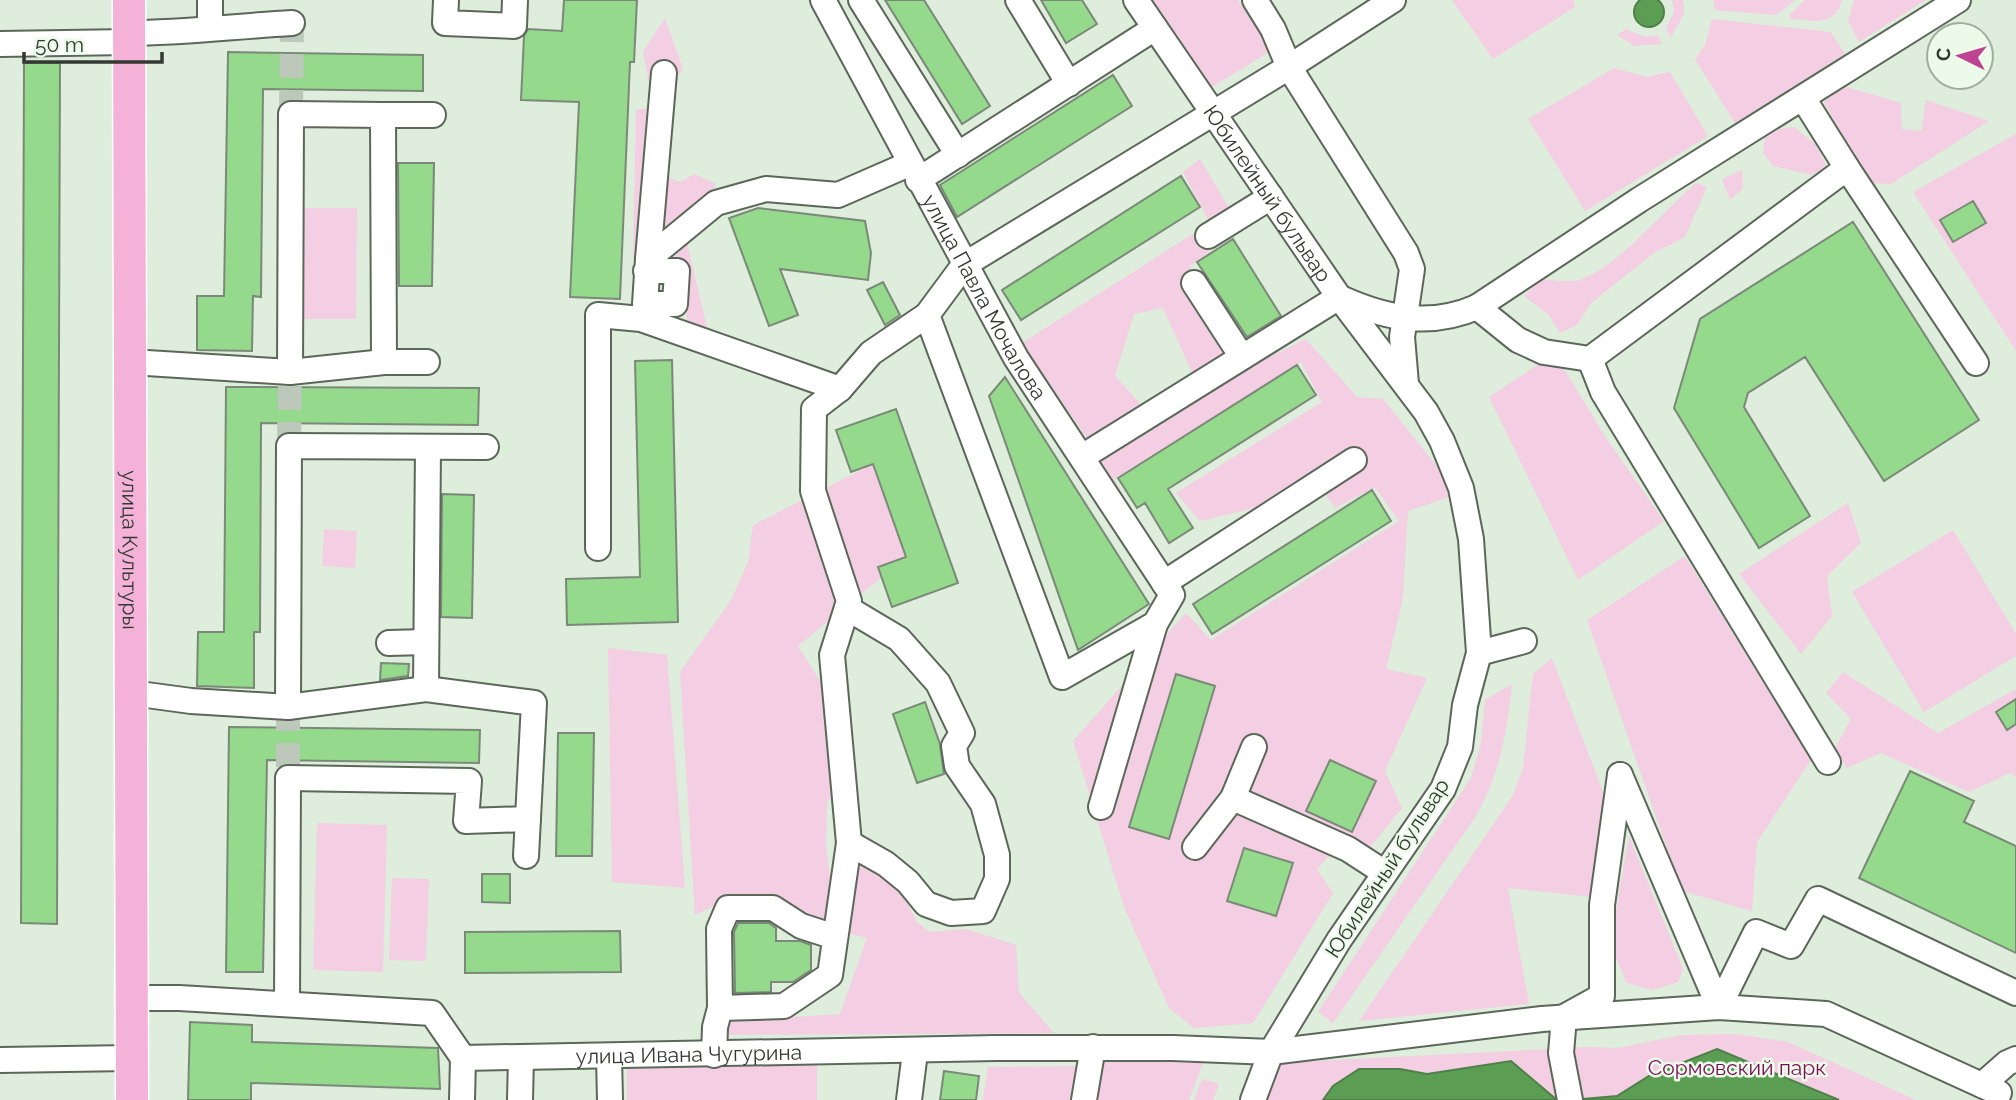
<svg xmlns="http://www.w3.org/2000/svg" width="2016" height="1100" font-family="Raleway,sans-serif">
<style>
.green{fill:#f4cee2}
.water{fill:#5b9e53;stroke:#4f8049;stroke-width:2}
.building{fill:#94d98c;stroke:#7b8979;stroke-width:2}
.lines{fill:none;stroke-linecap:round;stroke-linejoin:round}
.minor-tunnel{stroke:#bcc9ba;stroke-width:24;stroke-dasharray:24 12;stroke-linecap:butt}
.minor-casing{stroke:#5b6859;stroke-width:28}
.major-casing{stroke:#fff;stroke-width:35}
.minor{stroke:#fff;stroke-width:24}
.major{stroke:#f4b2d9;stroke-width:32}
.labels{text-anchor:middle;dominant-baseline:central;stroke-width:5;stroke-linejoin:round;paint-order:stroke}
.street-label{font-size:21px;fill:#333932;stroke:#ebfae9}
.park-label{font-size:21px;fill:#7a0c58;stroke:#ebfae9}
</style>
<rect width="100%" height="100%" fill="#deeddc"/>
<path class="green" d="M1149,0H1238L1271,51L1207,90Z
M1452,0H1573L1575,7L1493,59Z
M1672,0H1683L1684,14L1671,37L1666,29L1674,11Z
M1713,0H1795L1776,15L1715,10Z
M1805,0H1842C1835,27 1814,21 1791,19L1789,15Z
M1854,0H1926L1859,42L1848,21Z
M665,18L683,69L666,95L650,88L643,52Z
M1712,19L1831,32L1845,54L1735,123L1695,59L1705,45Z
M1626,29L1645,37L1657,35L1662,44L1634,46L1617,35Z
M1614,68L1647,77L1670,72L1708,136L1585,211L1528,119Z
M1843,86L1901,103L1902,129L1921,131L1926,100L1989,121L1891,184L1868,183L1824,102Z
M657,107L647,206L633,260L636,110Z
M1794,127L1815,144L1827,167L1812,175L1773,166L1763,153L1766,131Z
M2016,134V351L1913,192Z
M1200,159L1241,228L1190,266L1242,370L1306,339L1357,397L1383,399L1440,470L1449,497L1408,511L1403,598L1386,669L1427,678L1385,771L1402,808L1359,861L1328,857L1317,869L1333,893L1253,1023L1194,1028L1169,1008L1124,907L1073,741L1186,613L1211,640L1399,521L1375,487L1335,508L1324,492L1369,460L1349,447L1273,504L1200,521L1176,493L1322,402L1301,362L1114,479L1132,511L1108,520L1092,460L1201,392L1163,308L1134,314L1115,376L1147,411L1088,440L1022,343L1210,223L1183,172Z
M1742,170L1743,188L1730,200L1722,179Z
M661,174L679,182L695,174L716,184L697,210L659,239Z
M1696,183L1707,187L1685,237L1654,253L1591,303L1577,325L1560,333L1549,315L1524,296L1542,279C1553,280 1569,283 1580,280C1618,267 1664,210 1696,183Z
M303,208H357L356,319H302Z
M687,243L708,331L687,320L683,276L675,256Z
M1545,360L1564,369L1606,438L1664,521L1578,580L1489,397Z
M873,464L906,557L798,646L827,692L838,790L827,802L826,844L832,896L857,854L900,889L917,922L930,932L966,929L1016,945L1019,993L1054,1033L718,1035L729,1021L840,1014L867,938L724,901L695,915L680,672L731,600L748,562L753,525Z
M1848,503L1861,543L1827,576L1832,616L1801,654L1739,574Z
M324,529L357,531L355,568L322,566Z
M1953,530L2016,634V656L1924,712L1852,592Z
M1685,556L1811,760L1757,842L1752,911L1682,891L1587,620Z
M608,648L667,655L685,888L612,882Z
M1552,658L1605,797L1591,897L1508,888L1529,1004L1359,1021L1512,797L1523,768L1533,674Z
M1843,672L1938,733L2016,689V776L2010,773L1969,792L1881,753L1847,768L1834,750L1851,719L1826,693Z
M1512,684C1507,732 1500,773 1476,816L1333,1023L1318,1012L1471,778L1481,743L1485,700Z
M317,823L387,825L383,972L313,970Z
M1629,836L1683,969L1678,982L1652,990L1627,983L1610,944Z
M392,878L429,879L426,961L389,960Z
M1736,1034L1788,1042L1916,1100H1260L1278,1065L1295,1062L1588,1047L1618,1048L1682,1035Z
M1099,1056L1205,1058L1189,1100H1091Z
M627,1063H817V1100H627Z
M1080,1066L1075,1100H983L988,1067Z
M1202,1079L1219,1084L1213,1100H1194Z"/>
<path class="water" d="M1634 12a15 15 0 1 1 30 0a15 15 0 1 1-30 0Z
M1717,1049L1839,1100H1571L1617,1096L1649,1076Z
M1511,1061L1557,1100H1323L1333,1086L1359,1069H1400L1427,1074Z"/>
<path class="building" d="M564,0H637L634,62H630L620,299L570,297L579,102L521,100L524,36L528,29L562,31Z
M885,0H924L990,106L962,124Z
M1041,0H1082L1097,24L1066,43Z
M228,52L423,55V91L263,89L261,297L253,296L252,351L197,350V296H224Z
M24,63H60L57,924L21,923Z
M1113,75L1132,106L957,217L940,185Z
M398,163H434L432,286H399Z
M1181,176L1200,207L1021,320L1002,290Z
M1973,201L1986,223L1953,242L1940,220Z
M758,208L865,221L871,253L868,280L780,269L798,315L769,326L729,218Z
M1853,222L1979,420L1884,481L1805,357L1748,393L1744,407L1810,516L1759,548L1674,408L1700,319Z
M1233,239L1281,316L1247,337L1197,262Z
M883,282L900,315L885,325L867,290Z
M672,360L678,622L567,625L566,579L640,577L635,361Z
M1297,365L1316,395L1168,489L1193,528L1169,543L1145,503L1137,508L1118,478Z
M1005,377L1149,604L1078,650L989,396Z
M226,387L479,388L478,425L261,423L260,632H254V688L197,686L198,632H224Z
M896,409L958,583L892,607L878,567L906,557L873,464L851,472L836,430Z
M1372,490L1391,521L1212,634L1193,604Z
M442,494L474,495L472,618L441,617Z
M381,663L409,664L408,676L380,680Z
M1176,674L1215,686L1169,839L1129,827Z
M2016,699V724L2007,730L1996,712Z
M925,702L940,744L944,774L917,783L893,714Z
M229,727L480,730L479,763L267,760L263,972H226Z
M558,733H594L592,856H556Z
M1330,760L1376,781L1352,832L1306,811Z
M1910,771L1974,801L1964,822L2016,846V953L1859,878Z
M1244,848L1293,863L1276,916L1227,901Z
M482,874H510V903L482,902Z
M738,923H769L776,928V941H800L811,945V970L793,982H771V992L735,993L734,932Z
M620,931L621,972L465,973V932Z
M190,1022L252,1025V1042L438,1048L440,1089L251,1083V1100H188Z
M944,1071L979,1076L976,1100H940Z"/>
<g class="lines">
<path class="minor-tunnel" d="M291,114L292,23
M289,446L290,372
M288,707V778"/>
<g class="minor-casing">
<g id="minor">
<path d="M446,0L445,23L514,26L515,0"/>
<path id="s1" d="M823,0L1016,358L1172,595L1155,624L1062,677L927,315"/>
<path d="M861,0L958,155"/>
<path d="M1018,0L1069,84"/>
<path id="s2" d="M1136,0L1339,297L1426,412L1442,441L1461,488L1471,539L1479,653L1465,705L1460,747L1443,789L1339,940L1271,1052L1253,1100"/>
<path d="M1255,0L1273,29L1289,67L1406,253L1412,269L1402,337L1406,384"/>
<path d="M210,28V0"/>
<path d="M129,33C183,33 237,26 292,23"/>
<path d="M0,44L129,42"/>
<path d="M383,115H433"/>
<path d="M1847,168L1976,363"/>
<path d="M918,180L1155,28"/>
<path d="M1208,236L1271,197"/>
<path d="M648,259L664,73"/>
<path d="M646,271H677L675,304H645L648,259L716,203L766,189L838,195L909,164"/>
<path d="M1194,283L1242,357"/>
<path d="M1343,299C1388,319 1431,327 1477,307L1639,200L1958,0"/>
<path d="M1477,307L1518,340L1544,352L1590,359L1847,168L1803,98"/>
<path d="M1590,359L1603,392L1828,762"/>
<path d="M131,362L290,372L384,362H427"/>
<path d="M290,372L291,114L383,115L384,362"/>
<path d="M1082,457L1339,297"/>
<path d="M598,548V315L641,319L840,389L871,353L927,315L964,265L1289,67L1393,0"/>
<path d="M1164,583L1354,460"/>
<path d="M847,608L899,639L938,683L962,733L954,746L957,766L983,804L997,855V879L983,911L951,913L926,904L908,882L886,864L849,843"/>
<path d="M389,643L426,642"/>
<path d="M1479,653L1524,641"/>
<path d="M426,689L428,447"/>
<path d="M132,693L191,701L288,707L426,689L534,703L526,856"/>
<path d="M288,707L289,446L486,447"/>
<path d="M1620,775L1719,1007L1756,932L1791,946L1818,899L2016,993"/>
<path d="M1233,798L1254,747"/>
<path d="M1101,807L1155,624"/>
<path d="M1195,847L1233,798L1348,849L1385,873"/>
<path d="M835,937L801,926L773,908H728L719,929L720,1008L784,1006L830,975L849,843L832,655L849,601L813,491L814,409L840,389"/>
<path id="s3" d="M132,998H179L432,1013L463,1058L996,1048H1173L1271,1052L1542,1019L1719,1007L1826,1014L1999,1093"/>
<path d="M287,1003L288,778L469,781L466,821L528,819"/>
<path d="M714,1055L715,1027L720,1008"/>
<path d="M609,1056L610,1100"/>
<path d="M0,1060L131,1058"/>
<path d="M1982,1085L2007,1063L2016,1059"/>
<path d="M462,1100L463,1058"/>
<path d="M520,1100L521,1057"/>
<path d="M909,1100L915,1052"/>
<path d="M1084,1100L1093,1047"/>
<path d="M1570,1100L1561,1053L1564,1017L1602,996V905L1620,775"/>
</g>
</g>
<g class="major-casing">
<g id="major">
<path id="s4" d="M129,0L132,1100"/>
</g>
</g>
<use href="#minor" class="minor"/>
<use href="#major" class="major"/>
</g>
<g class="labels">
<g class="street-label">
<text stroke="none"><textPath href="#s2" startOffset="234">Юбилейный бульвар</textPath></text>
<text stroke="none"><textPath href="#s1" startOffset="338">улица Павла Мочалова</textPath></text>
<text stroke="none"><textPath href="#s4" startOffset="550">улица Культуры</textPath></text>
<text transform="translate(1387 868) rotate(-57)">Юбилейный бульвар</text>
<text stroke="none"><textPath href="#s3" startOffset="581">улица Ивана Чугурина</textPath></text>
</g>
<g class="park-label">
<text x="1737" y="1067">Сормовский парк</text>
</g>
</g>
<g transform="translate(1960 56) rotate(275)"><circle r="33" fill="#ebfae9" stroke="#a1ada0" stroke-width="2"/>
<path d="M0-5L12 26L0 18L-12 26Z" fill="#bf4393"/>
<text y="-10" font-size="19" font-weight="bold" text-anchor="middle" fill="#333932">С</text>
</g>
<path d="M24 52v10h138v-10" fill="none" stroke="#333932" stroke-width="3.5"/>
<text x="35" y="52" font-size="21" fill="#333932" stroke="#ebfae9" stroke-width="5" paint-order="stroke">50 m</text>
</svg>
